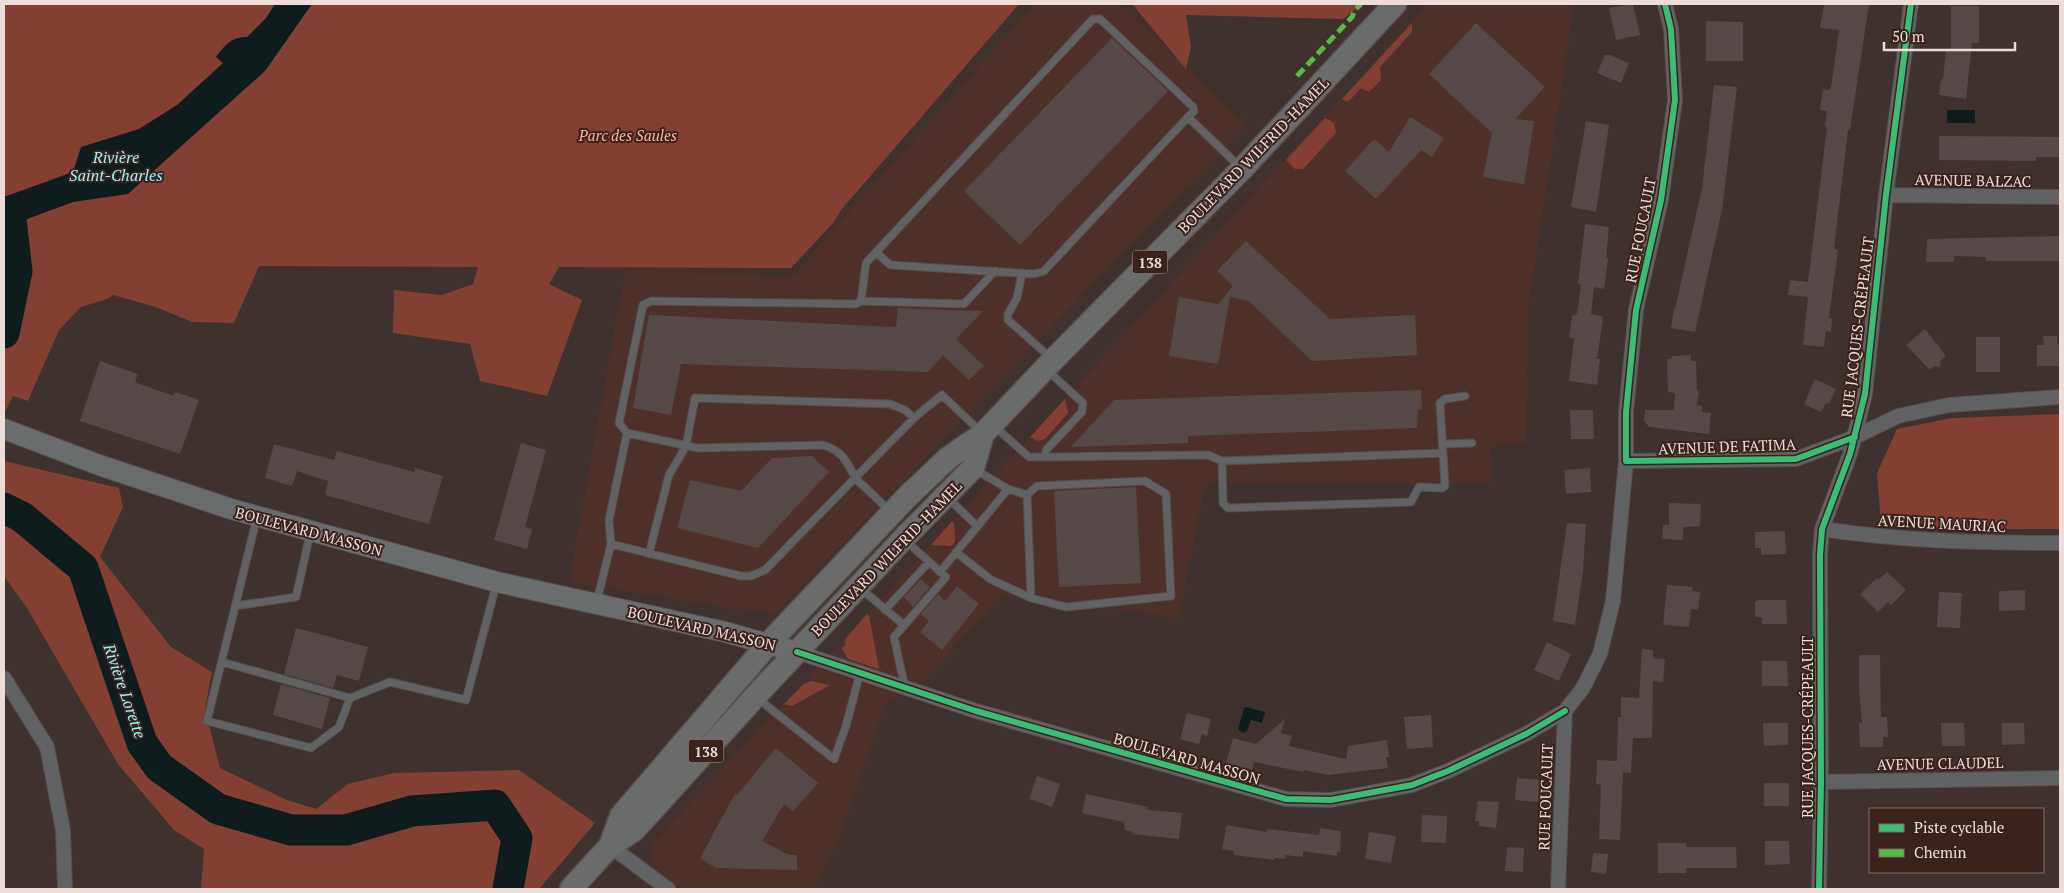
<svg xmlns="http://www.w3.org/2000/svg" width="2064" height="893" font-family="'PT Serif',serif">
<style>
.built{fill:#4e302a}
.green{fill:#834032}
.water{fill:#0e1c1d}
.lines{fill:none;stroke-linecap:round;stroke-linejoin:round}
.river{stroke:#0e1c1d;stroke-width:31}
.building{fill:#554947}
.lane-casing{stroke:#584d4b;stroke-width:9}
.street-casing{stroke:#584d4b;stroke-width:16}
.secondary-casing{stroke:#584d4b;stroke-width:22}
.primary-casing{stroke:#584d4b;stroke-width:25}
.lane{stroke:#606263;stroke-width:7}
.street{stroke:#606263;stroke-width:14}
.secondary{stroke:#6a6d6d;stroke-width:20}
.primary{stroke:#696c6a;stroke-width:22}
.quiet{stroke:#58b947;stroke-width:5;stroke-dasharray:10 5;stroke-linecap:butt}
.cycleway-casing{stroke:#3a221d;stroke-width:9}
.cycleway{stroke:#3abd76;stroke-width:6}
.labels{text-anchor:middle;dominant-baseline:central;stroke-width:4;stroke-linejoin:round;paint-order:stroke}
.shield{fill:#3a221d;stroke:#b7a5a1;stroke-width:1}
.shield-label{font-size:14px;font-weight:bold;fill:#edddd9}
.park-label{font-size:15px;font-style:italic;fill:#fcb3a4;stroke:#3a221d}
.street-label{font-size:15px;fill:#edddd9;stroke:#3a221d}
.water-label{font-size:16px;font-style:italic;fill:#97f2fa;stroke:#3a221d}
</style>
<rect width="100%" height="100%" fill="#3e312e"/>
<path class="built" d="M1035,4H1121L1247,125L774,615L569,582L625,272L795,275L809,257Z
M1427,4H1572L1571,25L1528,309L1526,443L1491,446L1492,484H1205L1179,618L1002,594L929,676L885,705L839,838L813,888L675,887L650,875L651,844L848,635Z"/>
<path class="green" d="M4,4H1019L841,210L834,222L791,268L559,267L549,284L582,300L547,396L480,381L470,344L393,333L394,290L442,295L473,284L478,267L259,266L234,323L192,322L156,307L113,295L107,299L81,307L59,330L28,401L13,396L5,412Z
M1132,4H1363L1343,19L1186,15L1191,46L1186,69Z
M1412,23V32L1380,67L1381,80L1369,92L1361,88L1348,102L1342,99Z
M1325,118L1334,123L1336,133L1303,169H1295L1286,160Z
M1065,399L1068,413L1045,439L1037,441L1030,437Z
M2060,414V529H1958L1881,525L1877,473L1897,429L1952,418Z
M4,461L119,488L123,507L100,557L171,647L212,672L205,709L220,768L287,800L316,809L348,784L394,773L519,770L595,823L539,889H201L204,849L174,830L118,764L27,608L4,576Z
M952,521L954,523L955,542L951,546L931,545Z
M867,614L869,615L879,669L848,659L842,648L845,646L846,638Z
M810,681L830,685L792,706L784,704L803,685Z"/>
<path class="water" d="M275,4H312L265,71L128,194L73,202L11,225H4V197L73,172L81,147L139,129L177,105L223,63L216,57C224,46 232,36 247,37L266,18Z
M1947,110H1975V123H1947Z
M1246,707L1265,712L1262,723L1251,720L1247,731L1243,733L1238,729L1244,708Z"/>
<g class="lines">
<path class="river" d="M4,333L17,271L10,211
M4,508L22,517L83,568L142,743L159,767L218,809L291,830H346L412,811L495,805L517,838L508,889"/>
</g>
<path class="building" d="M1633,4L1640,35L1616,40L1609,8Z
M1824,4H1869L1850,130H1848L1834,249L1838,250L1829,318H1832L1831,332L1826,331L1824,347L1803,345L1808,297L1788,295L1790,280L1808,282L1827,127H1825L1827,111L1820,110L1823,89L1830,90L1832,81L1839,30L1820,28Z
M1951,6H1979V43H1972L1966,99L1939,95L1941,79H1943L1946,51H1951Z
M1706,21L1743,22V61H1706Z
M1476,23L1545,87L1515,119L1534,121L1524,184L1483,177L1492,133L1429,74Z
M1112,38L1168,91L1020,245L964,191Z
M1605,55H1610L1629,63L1621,83L1597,73Z
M1714,85L1737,87L1722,210L1695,332L1671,328L1674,309H1675L1702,188Z
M1410,117L1444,138L1432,157L1421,150L1376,199L1345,171L1374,139L1389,152Z
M1586,121L1609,125L1596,212L1571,207Z
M1939,136L2060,137V157H2036V161L1939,160Z
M1585,224L1609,227L1606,258H1608L1604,289L1594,287L1591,314L1602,316L1603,319L1597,359H1600L1597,385L1569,381L1574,338H1569L1572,316L1577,314L1581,285L1578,284Z
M2060,236V261H1986V257L1954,256V262H1926L1927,239Z
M1246,241L1330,319L1415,315L1417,355L1312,361L1249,301L1230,297L1218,364L1169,356L1179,297L1218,304L1233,286L1217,271Z
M898,308L983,311L956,339L984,366L969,380L943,355L928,372L681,364L671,415L633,408L649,315L896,327Z
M1925,329L1946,356L1941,360L1940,367L1934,366L1930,370L1906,345Z
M2043,336H2057V344L2060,345V366H2037V345H2044Z
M1976,337H2000V372H1976Z
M1691,355V361H1696L1697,390L1699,391L1697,405L1702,406V412L1711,413L1709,434L1649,427L1644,421L1645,410H1674L1675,393L1668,392L1667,359H1671L1672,356Z
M100,361L138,374L135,382L173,396L175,392L199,400L180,454L80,421Z
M1815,379L1836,389L1829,404L1826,403L1821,412L1804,404Z
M1421,390L1422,409L1418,410L1417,428L1188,436V443L1071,447L1114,400Z
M1570,410H1593L1594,439H1571Z
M521,443L546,450L525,527L532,529L527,549L494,540Z
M274,444L334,460L337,451L414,472L415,468L443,476L429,524L325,495L328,481L297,471L292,486L265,478Z
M812,456L829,472L758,548L677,528L690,480L741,491L772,458Z
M1590,468L1591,492L1566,494L1564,470Z
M1136,487L1141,583L1059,587L1054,491Z
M1669,503L1701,504L1700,526L1683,527V540L1662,539L1663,525H1669Z
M1567,523L1586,524L1583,571L1575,625L1553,621Z
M1785,531L1786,554L1761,555V548H1755V532Z
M1887,572L1906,590L1891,605L1888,602L1878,612L1860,594L1877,578L1878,580Z
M921,579L930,587L913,607L904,597Z
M1667,585L1693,587L1692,591L1700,592L1698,610L1691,609L1689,627L1663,625Z
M957,586L979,604L942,650L920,632L929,621L921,614L938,594L945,601Z
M2025,590V610L1999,611V591Z
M1939,592L1962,593L1960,628L1937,627Z
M1761,600H1786L1787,624H1762V617H1755V601Z
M296,628L368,647L359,681L337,675L333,688L284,674Z
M1547,642L1571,654L1559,681L1534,670Z
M1642,649L1653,650V658L1665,659L1663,682L1653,681L1652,738H1633L1631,773L1623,772L1620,840L1599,839L1601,785L1596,784L1597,760L1617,761L1618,717H1621V697L1639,698Z
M1859,655H1880L1881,717H1887L1888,737H1883V747H1860L1859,723H1862L1859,688Z
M1762,661H1787L1788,686H1762Z
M281,684L330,698L322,729L273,715Z
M1187,713L1211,719L1207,736L1202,734L1199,744L1180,739Z
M1431,715L1433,747L1407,749L1404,717Z
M1285,719L1281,733L1292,736L1289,746L1346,759L1348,746L1387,740L1389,757H1386L1388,768L1328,775L1304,770L1303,772L1254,762L1252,770L1226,763L1233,738L1256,744Z
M1763,723H1788V745L1764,746Z
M1941,723H1964L1965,746H1942Z
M2002,723H2024L2025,744L2002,745Z
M776,748L818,783L793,811L784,804L762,841L789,855H797V870L716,868L700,858L735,794L737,795Z
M1037,776L1060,784L1052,807L1029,799Z
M1517,778L1540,780L1538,802L1515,800Z
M1764,783H1789V806H1764Z
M1086,794L1148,807L1147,810L1182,813L1179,839L1132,834L1133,832L1125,830L1124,822L1082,813Z
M1478,801L1499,802L1496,828L1479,826V821H1475Z
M1422,815L1447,816L1446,843L1421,842Z
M1227,825L1266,832L1267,829L1319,835L1320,828L1341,831L1340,853L1337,852V856L1303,851V857L1285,855V859L1274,858V860L1234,855V851L1222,849Z
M1369,832L1396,836L1391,863L1365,859Z
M1765,841H1789L1790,864L1765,865Z
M1658,843H1686V847H1736L1737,868H1686V873H1658Z
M1507,847L1524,848L1523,872L1505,871Z
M1593,853L1608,854L1606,874L1591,872Z"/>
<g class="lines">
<g class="lane-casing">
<path id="lane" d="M876,252L890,265L1034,274L1044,271L1188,117
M1022,273L1017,298L1008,314V320L1051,358
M861,301L964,304L995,271
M994,426L1029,457H1045L1046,450L1082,412L1083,403L1047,370
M627,433L619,423L643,305L651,301L856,304L861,301L866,263L1093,19H1100L1193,107L1194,111L1188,117L1240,167
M1443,444L1472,443
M1045,457L1208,455L1222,461L1443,453L1440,403L1445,399L1465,396
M1222,461L1223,503L1228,508L1411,502L1419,487L1442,488L1445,486L1443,453
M976,470L1008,489
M947,497L977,526
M257,517L207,721L311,748L339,727L350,698L390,682L466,700L496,585
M611,544L609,520L627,433L698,448L823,445C841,450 848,462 855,478L914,418L942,395L981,432
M956,552L990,579L1031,598
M649,554L669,475L686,446L695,398L890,404L905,410L914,418
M940,572L1008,489L1027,495L1031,598L1066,607L1171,596L1166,494L1145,481L1037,486L1027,495
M860,588L904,625
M597,601L611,544L741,576H751L765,570L855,478L890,511
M235,606L296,597L310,534
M885,610L929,562
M222,662L350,698
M905,688L894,637L946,577L906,541
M757,698L834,759L846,726L860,673"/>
</g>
<g class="street-casing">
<path id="street" d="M1886,195L2060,197
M1626,461L1796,459L1855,437L1898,416L1949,405L2060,397
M1822,529C1902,541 1979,543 2060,543
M797,652L976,711L1286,799L1331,800L1412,785L1448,771L1526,734L1565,711
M4,678L47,747L63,830L65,889
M1821,782L2060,778
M610,846L668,889
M1558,889L1565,711L1583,688L1600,654L1613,601L1626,461V412L1636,310L1661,200L1675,100L1671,29L1665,4
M1819,889L1821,782L1820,555L1822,529L1850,454L1865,394L1886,195L1911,4"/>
</g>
<g class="secondary-casing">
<path id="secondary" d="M4,429L99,465L231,509L497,582L725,632L797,652"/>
</g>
<g class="primary-casing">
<path id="primary" d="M610,846L621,816L769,643L907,497L948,458L983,434L1053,360L1242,169L1395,4
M571,889L610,846L634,830L762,689L903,539L973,468L983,434"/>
</g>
<use href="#lane" class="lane"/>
<use href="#street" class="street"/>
<use href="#secondary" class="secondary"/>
<use href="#primary" class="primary"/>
<path class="quiet" d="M1297,76L1352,17L1355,10L1361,4"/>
<g class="cycleway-casing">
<path id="cycleway" d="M1665,4L1671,29L1675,100L1661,200L1636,310L1626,412V461L1796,459L1855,437
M797,652L976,711L1286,799L1331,800L1412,785L1448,771L1526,734L1565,711
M1819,889L1821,782L1820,555L1822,529L1850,454L1865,394L1886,195L1911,4"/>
</g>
<use href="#cycleway" class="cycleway"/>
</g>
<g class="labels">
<g class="shield">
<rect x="1132.5" y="250.5" width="35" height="23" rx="4"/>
<rect x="688.5" y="739.5" width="35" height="23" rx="4"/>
</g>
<g class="shield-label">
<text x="1150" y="262">138</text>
<text x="706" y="751">138</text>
</g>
<g class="park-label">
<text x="628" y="135">Parc des Saules</text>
</g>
<g class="street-label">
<text transform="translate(1253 155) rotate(-46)">BOULEVARD WILFRID-HAMEL</text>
<text transform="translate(1973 180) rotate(1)">AVENUE BALZAC</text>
<text transform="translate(1640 230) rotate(-79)">RUE FOUCAULT</text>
<text transform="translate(1857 327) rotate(-83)">RUE JACQUES-CRÉPEAULT</text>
<text transform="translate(1727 446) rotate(-2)">AVENUE DE FATIMA</text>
<text transform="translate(1942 523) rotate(3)">AVENUE MAURIAC</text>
<text transform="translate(309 531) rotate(15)">BOULEVARD MASSON</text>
<text transform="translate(886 558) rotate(-46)">BOULEVARD WILFRID-HAMEL</text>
<text transform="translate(702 628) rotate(13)">BOULEVARD MASSON</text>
<text transform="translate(1807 727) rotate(-90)">RUE JACQUES-CRÉPEAULT</text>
<text transform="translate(1187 758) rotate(16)">BOULEVARD MASSON</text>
<text transform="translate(1940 763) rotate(-1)">AVENUE CLAUDEL</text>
<text transform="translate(1545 797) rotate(-88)">RUE FOUCAULT</text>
</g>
<g class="water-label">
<text x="116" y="157">Rivière<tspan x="116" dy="18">Saint-Charles</tspan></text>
<text transform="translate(125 691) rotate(71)">Rivière Lorette</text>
</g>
</g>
<rect width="2064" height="893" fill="none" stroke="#edddd9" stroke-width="10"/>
<rect x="1869" y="808" width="175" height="65" fill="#3a221d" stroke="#826d68"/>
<rect x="1879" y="824" width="25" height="8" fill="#3abd76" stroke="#826d68"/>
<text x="1914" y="833" font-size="15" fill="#edddd9">Piste cyclable</text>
<rect x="1879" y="849" width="25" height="8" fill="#58b947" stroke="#826d68"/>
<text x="1914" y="858" font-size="15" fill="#edddd9">Chemin</text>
<path d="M1884 42v8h131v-8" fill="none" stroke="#edddd9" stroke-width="2.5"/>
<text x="1892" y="42" font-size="15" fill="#edddd9" stroke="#3a221d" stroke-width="4" paint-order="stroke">50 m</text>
</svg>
